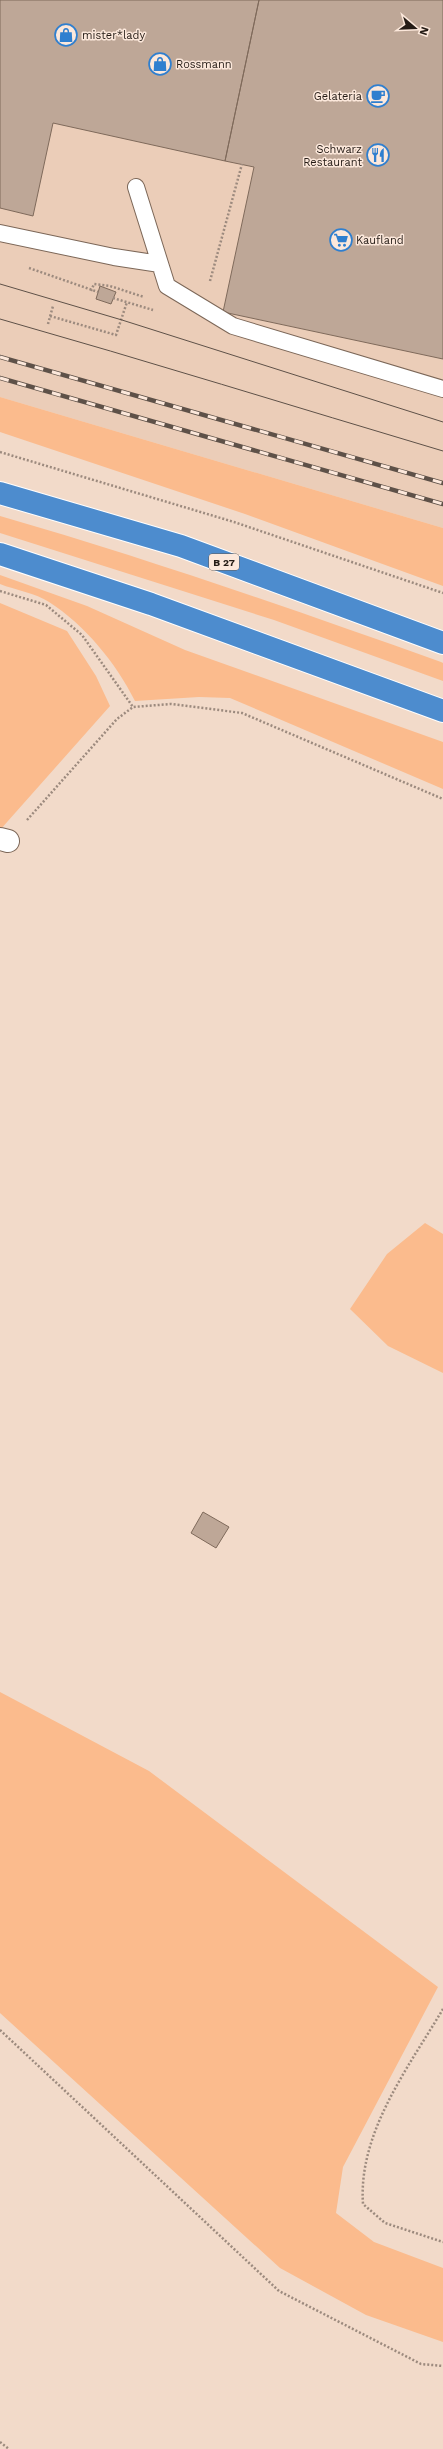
<svg xmlns="http://www.w3.org/2000/svg" width="443" height="2449" font-family="'Work Sans',sans-serif">
<style>
.built{fill:#ebcdb8}
.green{fill:#fbbb8d}
.building{fill:#bea797;stroke:#7f6a5b}
.lines{fill:none;stroke-linecap:round;stroke-linejoin:round}
.lane-casing{stroke:#7c6758;stroke-width:18}
.street-casing{stroke:#7c6758;stroke-width:24}
.highway-casing{stroke:#fff;stroke-width:24}
.path{stroke:#9c8a7e;stroke-width:2.5;stroke-dasharray:2 2;stroke-linecap:butt}
.lane{stroke:#fff;stroke-width:16}
.street{stroke:#fff;stroke-width:22}
.highway{stroke:#4d8cce;stroke-width:22}
.tram{stroke:#5e5148;stroke-width:1}
.rail-casing{stroke:#5e5148;stroke-width:4.5}
.rail{stroke:#fce8db;stroke-width:3;stroke-dasharray:9;stroke-linecap:butt}
.labels{text-anchor:middle;dominant-baseline:central;stroke-width:3;stroke-linejoin:round;paint-order:stroke}
.shield{fill:#fce8db;stroke:#655850;stroke-width:1}
.shield-label{font-size:10px;font-weight:bold;fill:#241b15}
.poi-label{font-size:11px;fill:#241b15;stroke:#fce8db;text-anchor:start}
</style>
<rect width="100%" height="100%" fill="#f2dac9"/>
<path class="built" d="M0,0H443V528L0,397Z"/>
<path class="green" d="M0,397L443,528V586L245,514L0,432Z
M0,516C149,559 295,610 441,662L443,663V681L274,620L0,533Z
M0,575L87,606L185,650L443,742V789L230,698L199,697L135,701C116,663 85,625 49,602C36,593 15,590 0,584Z
M0,603L67,631L96,676L110,706L0,830Z
M425,1223L443,1234V1373L388,1346L350,1309L387,1254Z
M0,1692L149,1771L438,1987L343,2167L336,2213L374,2242L443,2268V2342L366,2315L280,2268L0,2013Z"/>
<path class="building" d="M0,0H259L225,161L53,123L33,216L0,208Z
M259,0H443V359L223,312L254,167L225,161Z
M100,286L116,292L111,304L96,299Z
M203,1512L229,1527L216,1548L191,1533Z"/>
<g class="lines">
<g class="lane-casing">
<path id="lane" d="M136,187L167,286L233,326L443,389
M0,233L114,257L160,264"/>
</g>
<g class="street-casing">
<path id="street" d="M0,839L8,841"/>
</g>
<g class="highway-casing">
<path id="highway" d="M0,493L181,546L443,643
M0,554L151,604L443,711"/>
</g>
<path class="path" d="M29,268L98,292
M210,281L242,164
M91,291L94,284L110,286L144,297
M113,298L153,310
M50,316L116,335L127,302
M48,324L53,306
M0,452L234,522L443,593
M0,591L46,605L82,635L133,707
M27,820L117,719L133,707L171,704L242,713L443,799
M443,2009C408,2068 358,2133 363,2204L385,2223L443,2242
M0,2030L279,2291L421,2364L443,2366
M0,2442L9,2449"/>
<use href="#lane" class="lane"/>
<use href="#street" class="street"/>
<use href="#highway" class="highway"/>
<path class="tram" d="M0,284L122,320L443,422
M0,319C148,361 295,407 443,451"/>
<g class="rail-casing">
<path id="rail" d="M0,357L443,483
M0,378L443,504"/>
</g>
<use href="#rail" class="rail"/>
</g>
<defs>
<g id="shop-ring" transform="scale(1.15)"><circle r="9.5" fill="#fce8db" stroke="#2f7fcf" stroke-width="1.5"/><path d="M-5-2.5h2.3a2.7 3.5 0 0 1 5.4 0H5L5.5 6h-11ZM-1.5-2.5h3a1.5 2.3 0 0 0-3 0Z" fill="#2f7fcf"/></g>
<g id="cafe-ring" transform="scale(1.15)"><circle r="9.5" fill="#fce8db" stroke="#2f7fcf" stroke-width="1.5"/><path d="M-5.5-4.5H6V0H3Q3 3.5 0 3.5H-2.5Q-5.5 3.5-5.5 0ZM3-3.2v2h1.7v-2ZM-6 4.5H4V6H-6Z" fill="#2f7fcf"/></g>
<g id="restaurant-ring" transform="scale(1.15)"><circle r="9.5" fill="#fce8db" stroke="#2f7fcf" stroke-width="1.5"/><path d="M-5-6h1v4h1v-4h1v4h1v-4h1v5L-1.5 .5V6h-2V.5L-5-1ZM5-6V6H3V1.5H1.5Q1.5-4 5-6Z" fill="#2f7fcf"/></g>
<g id="supermarket-ring" transform="scale(1.15)"><circle r="9.5" fill="#fce8db" stroke="#2f7fcf" stroke-width="1.5"/><path d="M-6-5.5h2.5l.6 2H6L4.5 2H-2.5L-4.4-4H-6ZM-1.5 3.2a1.3 1.3 0 1 0 .1 0ZM3 3.2a1.3 1.3 0 1 0 .1 0Z" fill="#2f7fcf"/></g>
</defs>
<g fill-rule="evenodd">
<use href="#shop-ring" x="66" y="35"/>
<use href="#shop-ring" x="160" y="64"/>
<use href="#cafe-ring" x="378" y="96"/>
<use href="#restaurant-ring" x="378" y="155"/>
<use href="#supermarket-ring" x="341" y="240"/>
</g>
<g class="labels">
<rect class="shield" x="209" y="554" width="30" height="16" rx="3"/>
<g class="shield-label">
<text x="224" y="562">B 27</text>
</g>
<g class="poi-label">
<text x="82" y="35">mister*lady</text>
<text x="176" y="64">Rossmann</text>
<text x="362" y="96" text-anchor="end">Gelateria</text>
<text x="362" y="149" text-anchor="end">Schwarz<tspan x="362" dy="13">Restaurant</tspan></text>
<text x="356" y="240">Kaufland</text>
</g>
</g>
<g transform="translate(415 28) rotate(109)" stroke="#fce8db" stroke-width="3" paint-order="stroke">
<path d="M0-3L7 15L0 10L-7 15Z" fill="#241b15"/>
<text y="-6" font-size="11" font-weight="bold" text-anchor="middle" fill="#241b15">N</text>
</g>
</svg>
